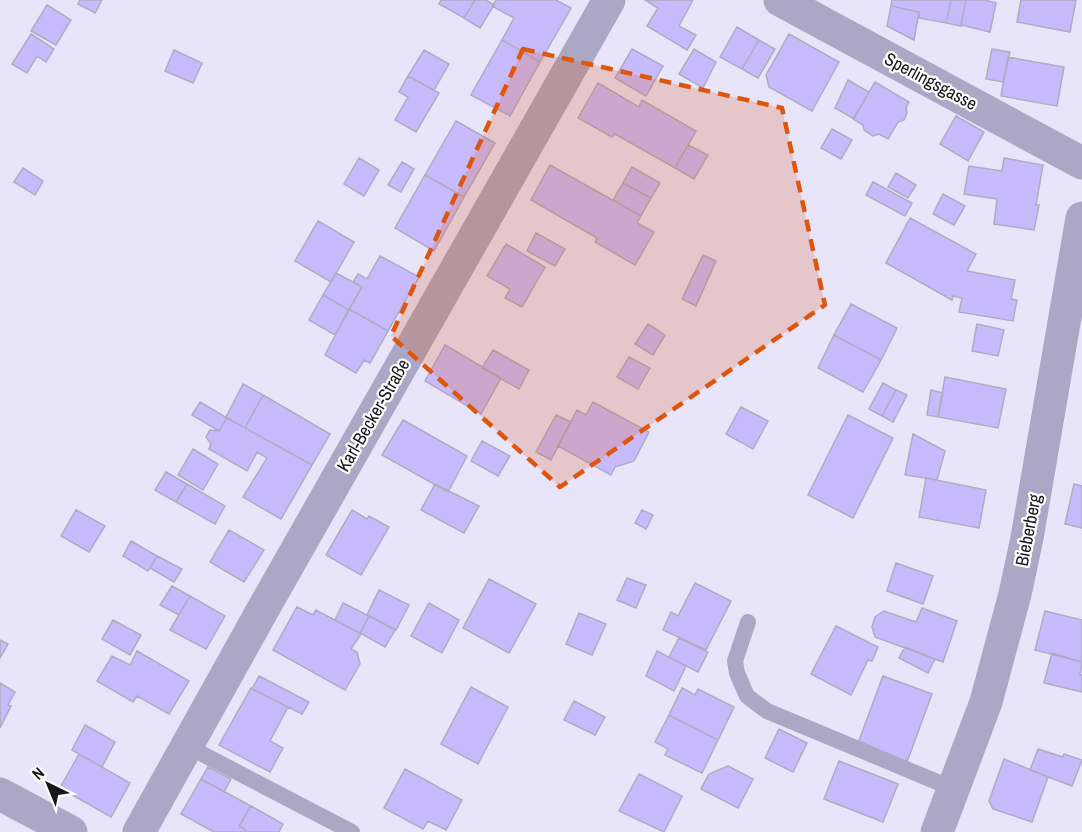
<svg xmlns="http://www.w3.org/2000/svg" width="1082" height="832" font-family="'Archivo Narrow',sans-serif">
<style>
.building{fill:#c8bbfd;stroke:#afacc1;stroke-width:1.5}
.lines{fill:none;stroke-linecap:round;stroke-linejoin:round}
.service{stroke:#aca7c4;stroke-width:16}
.minor{stroke:#aca7c4;stroke-width:33}
.marked{fill:#de560d;fill-opacity:0.2;stroke:#de560d;stroke-width:4.5;stroke-dasharray:12 8;stroke-linejoin:round}
.labels{text-anchor:middle;dominant-baseline:central;stroke-width:4.5;stroke-linejoin:round;paint-order:stroke}
.street-label{font-size:18px;fill:#17161d;stroke:#fff}
</style>
<rect width="100%" height="100%" fill="#e8e4fa"/>
<path class="building" d="M80,0H102L95,13L78,4Z
M441,0H475L464,18L439,4Z
M475,0H486L494,5L480,28L464,18Z
M496,0H556L571,8L540,62L502,40L514,18L492,6Z
M693,0L679,26L696,35L687,50L647,26L658,8L645,0Z
M892,0H951L946,23L919,18V12L891,6Z
M951,0H966L961,26L946,23Z
M966,0H985L996,3L990,32L961,25Z
M1021,0H1076L1070,32L1017,22Z
M47,5L71,20L56,45L31,31Z
M891,6L919,12L914,40L887,26Z
M737,27L759,40L742,69L720,57Z
M31,34L54,49L46,62L37,56L27,73L12,64Z
M789,34L839,62L812,111L769,87L766,75Z
M502,40L540,62L510,116L471,95Z
M759,40L775,49L758,78L742,69Z
M632,49L663,66L646,96L615,78Z
M694,49L716,62L703,88L679,74Z
M992,49L1010,52L1003,82L986,79Z
M174,50L202,63L193,83L165,71Z
M424,50L449,64L434,90L408,76Z
M1008,57L1064,67L1057,106L1001,96Z
M408,76L439,93L416,132L395,120L408,97L399,92Z
M848,80L869,92L854,119L835,108Z
M875,82L909,102L906,108L907,113L904,120L898,122L888,139L879,134L873,136L864,130L863,125L853,119Z
M598,83L639,107L642,100L696,131L675,168L615,134L612,137L578,118Z
M956,116L984,132L968,161L940,144Z
M456,121L495,143L464,197L425,175Z
M832,129L852,140L841,159L821,148Z
M688,145L708,155L694,179L675,168Z
M359,158L379,170L364,196L344,184Z
M1004,158L1043,165L1036,205H1039L1034,230L994,224L997,199L964,194L969,166L1002,171Z
M402,162L414,169L401,192L388,185Z
M550,165L641,216L637,223L654,232L635,265L595,242L597,238L531,200Z
M632,167L660,183L651,198L623,183Z
M23,168L43,181L35,195L14,182Z
M896,173L916,185L908,198L888,187Z
M425,175L464,197L434,251L395,228Z
M873,182L912,203L905,216L866,195Z
M623,183L651,198L641,216L613,200Z
M943,194L965,206L954,225L933,214Z
M910,218L976,254L967,271L1015,280L1011,299L1017,300L1013,321L959,312L962,298L953,296L952,300L886,263Z
M318,221L354,242L331,282L295,261Z
M536,233L565,249L555,266L527,251Z
M506,244L545,267L522,307L505,298L510,289L487,276Z
M703,255L716,261L696,306L682,299Z
M380,256L419,277L388,331L349,309L362,287L353,282L358,274L367,279Z
M336,273L362,287L349,310L323,295Z
M323,295L349,310L335,335L309,320Z
M851,304L897,328L881,360L834,335Z
M349,309L388,331L370,363L364,360L356,373L325,355Z
M648,324L665,335L653,355L635,344Z
M977,324L1004,330L998,356L972,351Z
M834,335L881,360L863,392L818,368Z
M445,345L501,378L481,414L425,381Z
M493,350L529,370L519,389L482,368Z
M629,357L650,368L638,389L617,377Z
M945,377L1006,389L998,428L938,417Z
M883,383L896,390L882,416L869,409Z
M243,384L263,395L245,428L226,417Z
M896,390L907,395L893,422L882,416Z
M931,390L943,393L938,417L927,415Z
M263,395L330,434L312,465L245,428Z
M200,402L227,418L219,431L192,415Z
M593,402L649,432L634,461L615,467L611,475L558,446L577,410L586,415Z
M741,407L768,421L753,449L726,434Z
M556,415L571,422L551,460L536,452Z
M848,415L893,438L853,518L808,495Z
M227,418L312,465L281,519L243,497L267,458L257,452L247,471L209,449L211,444L206,437L210,430L219,431Z
M403,420L467,456L448,492L382,455Z
M913,434L945,451L937,480L905,475Z
M482,441L510,456L498,476L471,461Z
M193,449L218,464L203,490L178,475Z
M166,472L187,484L176,502L155,490Z
M926,478L986,490L979,528L919,517Z
M187,484L225,506L215,524L176,502Z
M435,484L479,506L464,533L421,510Z
M1074,484L1082,486V528L1065,524Z
M76,510L105,526L89,552L61,536Z
M352,510L367,519L369,516L389,527L361,575L326,555Z
M642,510L653,515L646,529L635,523Z
M229,530L264,550L244,582L210,562Z
M131,541L157,556L148,571L123,556Z
M157,556L182,569L174,582L150,568Z
M896,563L933,576L923,604L887,591Z
M627,578L646,585L636,608L617,600Z
M489,579L536,604L509,653L463,628Z
M695,583L731,601L706,650L663,630L671,612L678,616Z
M172,586L190,596L179,615L160,605Z
M379,590L409,605L396,630L367,615Z
M190,596L225,616L206,649L170,630Z
M343,603L369,616L360,633L335,620Z
M429,603L459,620L442,653L411,636Z
M297,607L313,615L316,610L361,634L351,649L357,652L360,664L345,690L273,650Z
M922,608L957,621L943,662L875,637L872,627L875,617L884,611L916,622Z
M1045,611L1082,620V662L1035,650Z
M579,613L606,624L592,655L566,644Z
M369,616L395,630L385,647L360,633Z
M113,620L141,635L130,655L102,639Z
M836,626L878,647L872,661L868,660L851,695L811,674Z
M679,638L708,652L698,672L669,657Z
M0,640L8,644L0,658Z
M905,647L935,659L928,673L899,658Z
M137,651L189,681L169,714L137,696L133,702L97,681L112,656L130,665Z
M657,651L686,666L674,691L646,676Z
M1052,653L1082,662L1080,675H1082V692L1044,683Z
M259,676L309,702L302,714L252,689Z
M883,676L932,694L907,762L858,743Z
M0,683L15,692L8,705L11,706L0,728Z
M471,687L508,707L478,764L441,744Z
M251,688L288,707L270,741L283,748L270,772L219,745Z
M682,688L695,695L698,689L734,707L718,740L669,715Z
M574,701L605,717L595,735L564,720Z
M669,715L718,740L702,773L665,755L668,749L655,742Z
M85,725L115,742L102,767L72,750Z
M779,729L807,743L793,772L765,758Z
M1038,749L1063,757L1064,754L1082,760L1072,786L1030,770Z
M79,754L130,783L111,817L60,788Z
M1004,759L1048,777L1032,822L993,809L989,801Z
M839,761L898,784L883,822L824,799Z
M728,766L753,779L738,808L701,789L709,774Z
M208,767L231,779L224,792L201,779Z
M405,769L462,800L446,830L428,821L423,829L384,808Z
M639,774L682,796L664,832L619,811Z
M201,779L251,806L239,826L246,830L245,832H214L181,814Z
M251,806L283,824L279,832H245L246,830L239,826Z"/>
<g class="lines">
<path class="service" d="M748,622L735,661L737,673L747,696L767,711L954,789
M187,746L352,832"/>
<path class="minor" d="M780,0L1082,163
M0,794L71,832
M139,832L262,611L609,0
M937,832L986,702L1015,594L1027,538L1082,218"/>
</g>
<path class="marked" d="M523,49L782,108L825,305L560,487L391,336Z"/>
<g class="labels">
<g class="street-label">
<text transform="translate(931 81) rotate(28)">Sperlingsgasse</text>
<text transform="translate(373 415) rotate(-60)">Karl-Becker-Straße</text>
<text transform="translate(1028 530) rotate(-79)">Bieberberg</text>
</g>
</g>
<g transform="translate(48 784) rotate(317)" stroke="#ffffff" stroke-width="4.5" paint-order="stroke">
<path d="M0-4.5L10 22L0 15L-10 22Z" fill="#17161d"/>
<text y="-9" font-size="16" font-weight="bold" text-anchor="middle" fill="#17161d">N</text>
</g>
</svg>
